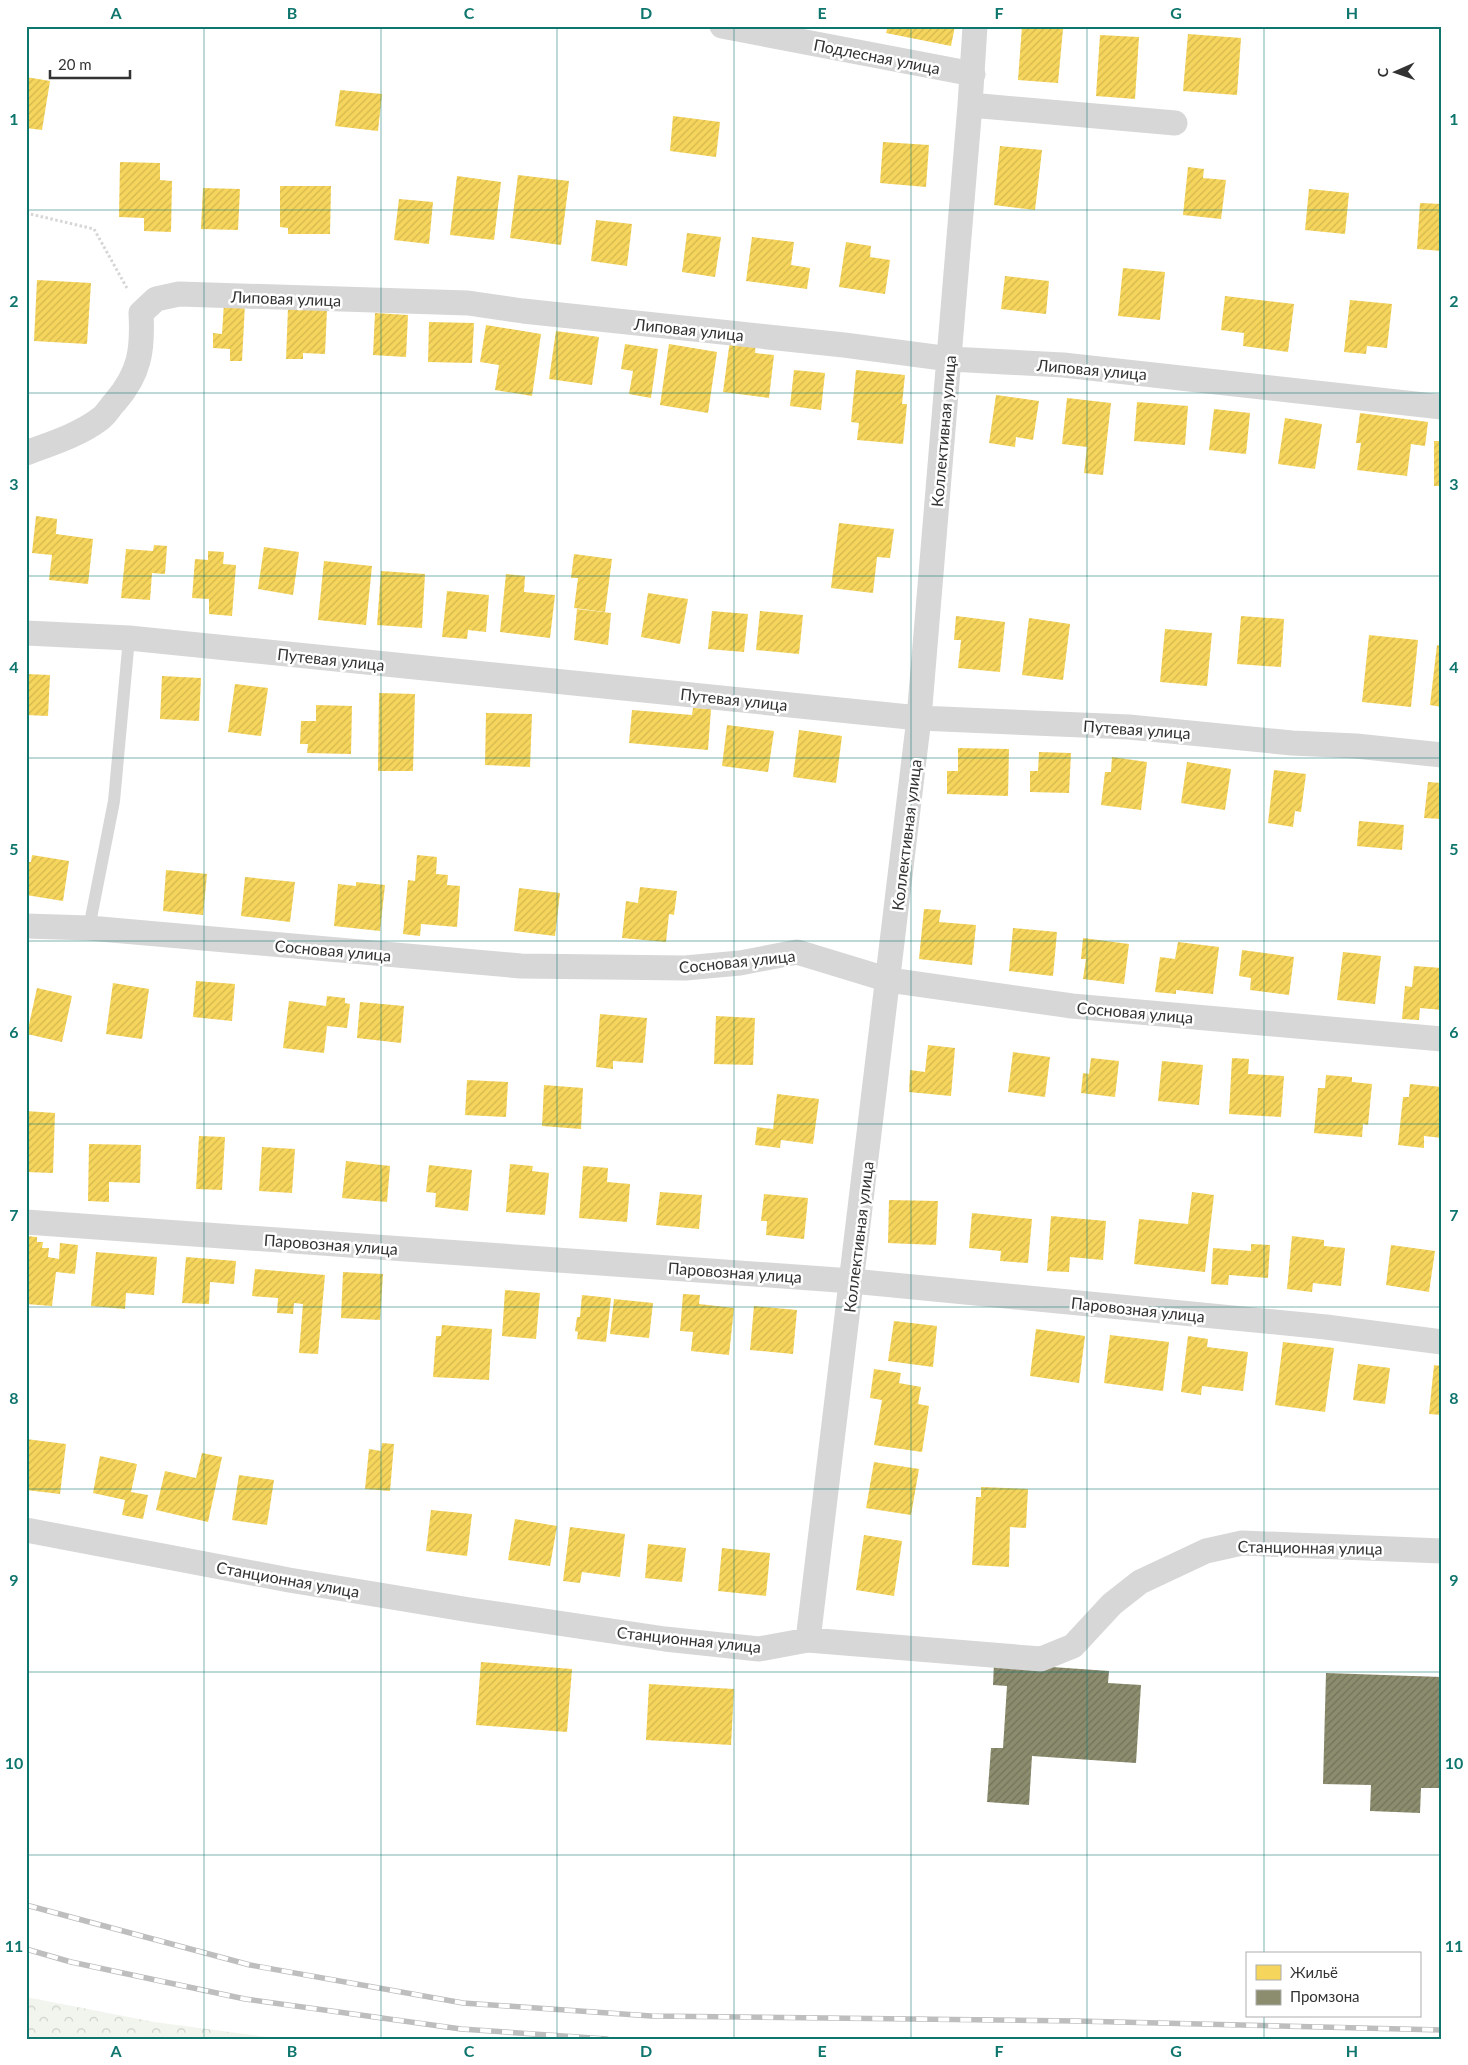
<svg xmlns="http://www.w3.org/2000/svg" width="1468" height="2065" font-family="Lato,sans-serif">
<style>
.forest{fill:url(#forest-crowns)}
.homes{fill:url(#homes-hatch)}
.industry{fill:url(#industry-hatch)}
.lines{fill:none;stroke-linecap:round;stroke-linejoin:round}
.path{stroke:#d6d6d6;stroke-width:3;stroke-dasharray:2.5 2.5;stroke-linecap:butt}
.service{stroke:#d7d7d7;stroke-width:12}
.minor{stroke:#d7d7d7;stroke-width:25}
.rail-casing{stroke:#bebebe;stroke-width:5.5}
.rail{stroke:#fff;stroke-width:4;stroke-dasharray:11;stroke-linecap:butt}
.grid{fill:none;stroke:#0f766e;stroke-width:1;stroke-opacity:0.55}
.labels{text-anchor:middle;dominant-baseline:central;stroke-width:5;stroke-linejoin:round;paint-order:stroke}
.street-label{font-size:16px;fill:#333;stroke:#fff}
.neatline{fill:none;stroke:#0f766e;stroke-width:2}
.grid-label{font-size:16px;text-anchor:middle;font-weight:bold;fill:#0f766e}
</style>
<defs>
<pattern id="forest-crowns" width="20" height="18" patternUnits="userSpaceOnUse" patternTransform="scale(1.25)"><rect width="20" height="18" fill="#f1f5ed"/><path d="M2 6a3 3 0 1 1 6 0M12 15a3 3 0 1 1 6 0" fill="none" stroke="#cfd2cc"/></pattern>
<pattern id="homes-hatch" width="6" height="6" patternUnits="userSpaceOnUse" patternTransform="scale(1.25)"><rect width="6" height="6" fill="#f6d55c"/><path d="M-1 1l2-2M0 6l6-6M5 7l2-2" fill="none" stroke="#d3b750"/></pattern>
<pattern id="industry-hatch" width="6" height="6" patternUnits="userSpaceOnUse" patternTransform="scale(1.25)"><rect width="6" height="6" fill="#8c8c6e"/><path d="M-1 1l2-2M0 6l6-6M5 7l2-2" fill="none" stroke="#73735b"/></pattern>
</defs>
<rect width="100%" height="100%" fill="#fff"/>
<path class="forest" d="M 26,1997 L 154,2022 L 282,2039 L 26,2039 Z"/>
<path class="homes" d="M 888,26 L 955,26 L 951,46 L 886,33 Z
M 1022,26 L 1063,29 L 1058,83 L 1018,80 Z
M 1188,34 L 1241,38 L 1237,95 L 1183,91 Z
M 1100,35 L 1139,37 L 1135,99 L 1096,96 Z
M 26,77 L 50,81 L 42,130 L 26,128 Z
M 340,90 L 382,94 L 378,131 L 335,126 Z
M 673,116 L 720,122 L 716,157 L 670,151 Z
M 883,142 L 929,145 L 926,187 L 880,183 Z
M 1000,146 L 1042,150 L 1035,210 L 994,205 Z
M 120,162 L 160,163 L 160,180 L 172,181 L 171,232 L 144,231 L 144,218 L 119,217 Z
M 1188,167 L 1204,169 L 1203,178 L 1226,180 L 1221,219 L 1183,215 Z
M 518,175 L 569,181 L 561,245 L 510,238 Z
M 457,176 L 501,182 L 494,240 L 450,235 Z
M 280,186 L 331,186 L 330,234 L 288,234 L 288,228 L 280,227 Z
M 203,188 L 240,189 L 238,230 L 201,229 Z
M 1309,189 L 1349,193 L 1345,234 L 1305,230 Z
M 399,199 L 433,202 L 429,244 L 394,240 Z
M 1420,203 L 1442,204 L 1442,251 L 1417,249 Z
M 596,220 L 632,224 L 627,266 L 591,261 Z
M 687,233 L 721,237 L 715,277 L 682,272 Z
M 752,237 L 794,242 L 791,265 L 810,268 L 807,289 L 746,281 Z
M 846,242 L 871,246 L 870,257 L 890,260 L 885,294 L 839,287 Z
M 1123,268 L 1165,272 L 1160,320 L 1118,316 Z
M 1005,276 L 1049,281 L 1046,314 L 1001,309 Z
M 37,280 L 91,283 L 87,344 L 34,341 Z
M 1225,296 L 1294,304 L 1288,352 L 1243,346 L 1244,333 L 1221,330 Z
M 1350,300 L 1392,304 L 1387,348 L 1367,346 L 1366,354 L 1344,352 Z
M 224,303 L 245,304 L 242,361 L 230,361 L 230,349 L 213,348 L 213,333 L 222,334 Z
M 288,308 L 327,310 L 325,354 L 303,353 L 303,359 L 286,359 Z
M 375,313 L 408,315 L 406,357 L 373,355 Z
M 429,322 L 474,323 L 472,363 L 428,362 Z
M 486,325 L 541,334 L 532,396 L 495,390 L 499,365 L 480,362 Z
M 556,331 L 599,337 L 592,385 L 549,379 Z
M 730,340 L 756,343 L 755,353 L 774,355 L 769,398 L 723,392 Z
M 625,344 L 658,349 L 651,398 L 629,394 L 633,371 L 621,369 Z
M 669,344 L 717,352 L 708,413 L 660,405 Z
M 794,370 L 825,373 L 821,410 L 790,406 Z
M 856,370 L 905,375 L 902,404 L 907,404 L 903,444 L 857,440 L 859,423 L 851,422 Z
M 996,395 L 1039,401 L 1033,440 L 1016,437 L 1015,447 L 989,443 Z
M 1067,398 L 1111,403 L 1103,475 L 1084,473 L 1087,447 L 1062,444 Z
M 1137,402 L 1188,406 L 1185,445 L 1134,441 Z
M 1214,409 L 1250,413 L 1246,454 L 1209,450 Z
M 1360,413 L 1428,422 L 1425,446 L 1411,444 L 1407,476 L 1357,470 L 1361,443 L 1356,443 Z
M 1285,418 L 1322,424 L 1315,469 L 1278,464 Z
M 1434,441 L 1442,441 L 1442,486 L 1434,486 Z
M 36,516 L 57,519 L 56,534 L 93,539 L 88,584 L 49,580 L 52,555 L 32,553 Z
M 839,523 L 894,529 L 890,558 L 877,557 L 873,593 L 831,588 Z
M 154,545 L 167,546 L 165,574 L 152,573 L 150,600 L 121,598 L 126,549 L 153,551 Z
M 264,547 L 299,552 L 293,595 L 258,589 Z
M 208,551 L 224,552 L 223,564 L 236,565 L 232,616 L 209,614 L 209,599 L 192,598 L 195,559 L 208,560 Z
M 574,554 L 612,559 L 605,612 L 574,608 L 578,578 L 571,578 Z
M 324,561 L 372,566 L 366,625 L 318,620 Z
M 381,571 L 425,574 L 422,628 L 377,625 Z
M 506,574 L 525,576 L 524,592 L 555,595 L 550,638 L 500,632 Z
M 447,591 L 489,595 L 486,632 L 468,630 L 467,639 L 442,637 Z
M 648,593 L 688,599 L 680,644 L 641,637 Z
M 577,609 L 611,613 L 608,645 L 574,640 Z
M 712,611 L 748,614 L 744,652 L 708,649 Z
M 760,611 L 803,615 L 799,654 L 756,650 Z
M 956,616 L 1005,622 L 1000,672 L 958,668 L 961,640 L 954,640 Z
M 1241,616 L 1284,619 L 1281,667 L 1237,664 Z
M 1029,618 L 1070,624 L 1063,680 L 1022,675 Z
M 1165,629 L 1212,633 L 1207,686 L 1160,682 Z
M 1369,635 L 1418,640 L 1411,707 L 1362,702 Z
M 1437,645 L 1442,646 L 1442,707 L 1430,705 Z
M 26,674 L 50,675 L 48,716 L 26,715 Z
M 162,676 L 201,678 L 199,721 L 160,719 Z
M 235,684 L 268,688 L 261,736 L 228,732 Z
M 379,693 L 415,694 L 413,771 L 378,771 Z
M 316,705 L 352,706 L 351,754 L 307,753 L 308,744 L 300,744 L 301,721 L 316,721 Z
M 693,708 L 711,709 L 708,750 L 629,743 L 632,710 L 692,715 Z
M 486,713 L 532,714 L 530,767 L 485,765 Z
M 727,725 L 774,731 L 768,772 L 722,766 Z
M 799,730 L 842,736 L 836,783 L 793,777 Z
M 958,748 L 1009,749 L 1008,796 L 947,794 L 947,771 L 958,771 Z
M 1039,752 L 1071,753 L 1069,793 L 1030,792 L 1030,771 L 1038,771 Z
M 1112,757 L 1147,762 L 1141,810 L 1101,805 L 1105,772 L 1111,772 Z
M 1187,762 L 1231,769 L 1225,810 L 1181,803 Z
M 1274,770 L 1306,774 L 1301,812 L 1295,811 L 1293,827 L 1268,823 Z
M 1428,782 L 1442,783 L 1442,819 L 1424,818 Z
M 1359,821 L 1404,825 L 1402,850 L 1357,846 Z
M 32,855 L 69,861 L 63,901 L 26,895 L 26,862 L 31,862 Z
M 417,855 L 437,857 L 436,874 L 448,875 L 447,885 L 460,886 L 457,927 L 421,924 L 420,936 L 403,934 L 408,880 L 415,881 Z
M 166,870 L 207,874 L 203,915 L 163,911 Z
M 245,877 L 295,882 L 290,922 L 241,916 Z
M 356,882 L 385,885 L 380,931 L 334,926 L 338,884 L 356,886 Z
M 640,887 L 677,891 L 674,915 L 669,914 L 666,942 L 622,938 L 626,901 L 638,903 Z
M 519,888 L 560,893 L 555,936 L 514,931 Z
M 924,909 L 941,910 L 939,922 L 976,925 L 972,965 L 919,959 Z
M 1013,928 L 1057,932 L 1053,976 L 1009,971 Z
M 1083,938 L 1129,944 L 1124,984 L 1083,979 L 1086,959 L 1081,959 Z
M 1178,942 L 1219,947 L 1213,994 L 1176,990 L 1176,994 L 1155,992 L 1160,957 L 1175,959 Z
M 1242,950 L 1294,957 L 1289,995 L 1250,990 L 1251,978 L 1239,976 Z
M 1343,952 L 1381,956 L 1375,1004 L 1337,1000 Z
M 1414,966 L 1442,968 L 1442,1010 L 1420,1008 L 1419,1020 L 1402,1019 L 1405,986 L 1412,987 Z
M 196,981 L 235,984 L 232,1021 L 193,1017 Z
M 113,983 L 149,989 L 142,1039 L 106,1034 Z
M 37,988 L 72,996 L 62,1042 L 27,1034 Z
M 327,996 L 345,998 L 345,1003 L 350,1004 L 347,1028 L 327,1026 L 324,1053 L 283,1048 L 289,1001 L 326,1006 Z
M 360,1002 L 404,1006 L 401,1043 L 357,1038 Z
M 600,1014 L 647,1018 L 643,1063 L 613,1061 L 613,1069 L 596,1067 Z
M 716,1016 L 755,1018 L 753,1065 L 714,1064 Z
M 928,1045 L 955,1048 L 951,1096 L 909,1092 L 910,1070 L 925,1072 Z
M 1013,1052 L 1050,1057 L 1045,1097 L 1008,1092 Z
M 1091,1058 L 1119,1061 L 1115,1097 L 1081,1093 L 1083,1073 L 1089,1074 Z
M 1232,1058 L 1249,1059 L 1248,1074 L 1284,1076 L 1281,1117 L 1229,1114 Z
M 1162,1061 L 1203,1065 L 1199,1105 L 1158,1101 Z
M 1326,1075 L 1352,1077 L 1352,1082 L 1372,1084 L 1368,1125 L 1363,1124 L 1362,1137 L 1314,1133 L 1318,1088 L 1325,1088 Z
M 467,1080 L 508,1082 L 506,1117 L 465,1115 Z
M 1410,1084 L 1442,1087 L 1442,1138 L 1424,1136 L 1424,1148 L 1398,1145 L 1403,1097 L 1409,1097 Z
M 544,1085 L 583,1088 L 581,1129 L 542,1126 Z
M 777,1094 L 819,1099 L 813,1144 L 781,1140 L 780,1148 L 755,1145 L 757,1127 L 773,1129 Z
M 26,1111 L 55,1113 L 53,1173 L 26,1172 Z
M 199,1136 L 225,1137 L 222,1190 L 196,1189 Z
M 89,1144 L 141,1145 L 140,1183 L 109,1182 L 109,1202 L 88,1201 Z
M 262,1147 L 295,1149 L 292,1193 L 259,1191 Z
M 346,1161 L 390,1166 L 387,1202 L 342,1198 Z
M 510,1164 L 533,1166 L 532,1171 L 549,1173 L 545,1215 L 506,1212 Z
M 429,1165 L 472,1170 L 468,1211 L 435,1207 L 436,1193 L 426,1192 Z
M 583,1166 L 608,1168 L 607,1182 L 630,1184 L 627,1222 L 579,1218 Z
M 660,1192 L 702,1195 L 699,1229 L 656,1225 Z
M 1192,1192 L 1214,1195 L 1205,1272 L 1134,1264 L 1139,1219 L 1188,1224 Z
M 764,1194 L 808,1198 L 804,1239 L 766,1235 L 767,1221 L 761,1221 Z
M 889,1200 L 938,1201 L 936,1245 L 888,1243 Z
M 972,1213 L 1032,1219 L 1028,1263 L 1000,1261 L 1001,1251 L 969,1248 Z
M 1051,1216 L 1106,1221 L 1103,1260 L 1070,1257 L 1069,1272 L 1047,1271 Z
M 26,1236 L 37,1237 L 37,1242 L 43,1242 L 42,1248 L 49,1248 L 48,1257 L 59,1259 L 60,1243 L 78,1245 L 75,1274 L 56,1272 L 52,1306 L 26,1304 Z
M 1292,1236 L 1324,1240 L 1324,1246 L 1345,1248 L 1341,1286 L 1313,1283 L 1312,1292 L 1287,1289 Z
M 1251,1244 L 1270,1245 L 1268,1278 L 1229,1275 L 1228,1285 L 1211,1284 L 1213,1248 L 1251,1251 Z
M 1391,1245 L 1435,1251 L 1429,1292 L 1386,1285 Z
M 96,1252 L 157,1257 L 154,1295 L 126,1293 L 125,1309 L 91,1306 Z
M 186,1257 L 236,1261 L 234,1284 L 210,1282 L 209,1304 L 182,1303 Z
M 255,1269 L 325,1275 L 318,1354 L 299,1353 L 303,1304 L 294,1303 L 293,1314 L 277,1313 L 278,1298 L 252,1296 Z
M 343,1272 L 383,1274 L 380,1320 L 341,1318 Z
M 505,1290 L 540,1293 L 536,1339 L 502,1336 Z
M 683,1294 L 700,1295 L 699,1304 L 734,1308 L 729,1355 L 691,1351 L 693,1332 L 680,1331 Z
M 582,1295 L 611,1298 L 606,1342 L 577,1339 L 578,1332 L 575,1331 L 577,1317 L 580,1317 Z
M 614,1299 L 653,1303 L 649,1338 L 610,1334 Z
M 754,1306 L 797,1310 L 793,1354 L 750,1350 Z
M 894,1321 L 937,1326 L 933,1367 L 888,1361 Z
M 442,1325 L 492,1329 L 489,1380 L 433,1377 L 436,1336 L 441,1336 Z
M 1036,1329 L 1085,1336 L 1079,1383 L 1030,1376 Z
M 1110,1335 L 1169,1342 L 1163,1391 L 1104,1383 Z
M 1188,1336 L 1208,1339 L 1207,1347 L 1248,1352 L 1243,1391 L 1202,1386 L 1201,1395 L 1181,1392 Z
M 1283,1342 L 1334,1348 L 1325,1412 L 1275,1405 Z
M 1358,1364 L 1390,1368 L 1385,1404 L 1353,1400 Z
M 1434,1365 L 1442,1366 L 1442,1415 L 1429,1414 Z
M 874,1369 L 901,1373 L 899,1383 L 921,1387 L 918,1404 L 929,1406 L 922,1452 L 874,1445 L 882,1400 L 870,1398 Z
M 26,1439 L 66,1444 L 60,1494 L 26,1490 Z
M 382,1443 L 394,1444 L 390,1491 L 365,1489 L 369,1449 L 381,1451 Z
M 202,1453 L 222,1457 L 208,1522 L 156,1510 L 165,1471 L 196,1478 Z
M 100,1456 L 137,1464 L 131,1492 L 148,1495 L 143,1519 L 122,1515 L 125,1500 L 93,1493 Z
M 874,1462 L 919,1469 L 911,1515 L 866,1508 Z
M 239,1475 L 274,1480 L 267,1525 L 232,1520 Z
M 981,1487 L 1028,1489 L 1026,1528 L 1010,1527 L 1009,1567 L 972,1565 L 976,1497 L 981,1497 Z
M 431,1510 L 472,1514 L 467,1556 L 426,1551 Z
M 515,1519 L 557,1526 L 550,1566 L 508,1560 Z
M 570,1527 L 625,1534 L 620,1577 L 582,1572 L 580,1583 L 563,1581 Z
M 864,1535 L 902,1541 L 894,1596 L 856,1590 Z
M 648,1544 L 686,1548 L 682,1582 L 645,1578 Z
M 722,1548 L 770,1553 L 766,1596 L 718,1591 Z
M 481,1662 L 572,1669 L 567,1732 L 476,1725 Z
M 649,1684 L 734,1689 L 731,1745 L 646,1740 Z"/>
<path class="industry" d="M 994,1663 L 1109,1671 L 1108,1683 L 1141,1685 L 1136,1763 L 1032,1756 L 1029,1805 L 987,1802 L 991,1748 L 1003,1748 L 1007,1686 L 993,1685 Z
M 1326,1673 L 1442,1677 L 1442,1788 L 1421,1788 L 1420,1813 L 1370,1811 L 1371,1785 L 1323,1784 Z"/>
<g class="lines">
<path class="path" d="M 26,213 L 94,229 L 128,290"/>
<path class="service" d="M 89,928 L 114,801 L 129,638"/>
<path class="minor" d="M 722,26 L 973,74
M 970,105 L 1175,123
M 26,453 C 50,444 79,435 100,419 C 106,415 110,407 115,402 C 140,373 143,350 141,313 L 156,299 L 179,294 L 468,303 L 523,311 L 844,345 L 950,359 L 1063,365 L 1442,407
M 26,633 L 129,638 L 919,718 L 1129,727 L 1292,743 L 1356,746 L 1442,755
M 26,926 L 89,928 L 521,966 L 685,968 L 740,963 L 797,952 L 889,980 L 1072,1006 L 1442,1039
M 26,1222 L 852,1281 L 1326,1327 L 1442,1342
M 26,1530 L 289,1580 L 470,1610 L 665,1639 L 759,1649 L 808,1640 L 1041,1659 L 1073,1646 L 1112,1604 L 1140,1582 L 1206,1551 L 1242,1543 L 1442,1551
M 808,1640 L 919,718 L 970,105 L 975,26"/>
<g class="rail-casing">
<path id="rail" d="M 26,1905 L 250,1965 L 463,2003 L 651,2016 L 1076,2021 L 1442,2030
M 26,1949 L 71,1962 L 245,1999 L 461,2029 L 607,2039"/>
</g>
<use href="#rail" class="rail"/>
</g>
<path class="grid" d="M 204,26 L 204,2039M 381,26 L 381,2039M 557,26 L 557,2039M 734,26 L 734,2039M 911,26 L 911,2039M 1087,26 L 1087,2039M 1264,26 L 1264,1954M 26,210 L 1442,210M 26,393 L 1442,393M 26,576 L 1442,576M 26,758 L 1442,758M 26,941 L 1442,941M 26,1124 L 1442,1124M 26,1307 L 1442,1307M 26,1489 L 1442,1489M 26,1672 L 1442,1672M 26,1855 L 1442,1855M 1264,2016 L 1264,2039"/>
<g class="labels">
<g class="street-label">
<text transform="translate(877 56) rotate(11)">Подлесная улица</text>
<text transform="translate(286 298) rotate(2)">Липовая улица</text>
<text transform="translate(689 329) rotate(6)">Липовая улица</text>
<text transform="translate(1092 369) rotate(5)">Липовая улица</text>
<text transform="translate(943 431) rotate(-85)">Коллективная улица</text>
<text transform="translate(331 659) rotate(6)">Путевая улица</text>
<text transform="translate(734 699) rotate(6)">Путевая улица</text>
<text transform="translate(1137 729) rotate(4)">Путевая улица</text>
<text transform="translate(906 835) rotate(-83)">Коллективная улица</text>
<text transform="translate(333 950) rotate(5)">Сосновая улица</text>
<text transform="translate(737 961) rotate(-6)">Сосновая улица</text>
<text transform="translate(1135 1012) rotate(5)">Сосновая улица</text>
<text transform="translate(858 1237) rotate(-83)">Коллективная улица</text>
<text transform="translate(331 1244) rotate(4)">Паровозная улица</text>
<text transform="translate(735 1272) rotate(4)">Паровозная улица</text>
<text transform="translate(1138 1309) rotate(6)">Паровозная улица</text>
<text transform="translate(1310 1547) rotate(1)">Станционная улица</text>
<text transform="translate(288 1579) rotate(10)">Станционная улица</text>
<text transform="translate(689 1639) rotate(6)">Станционная улица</text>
</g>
</g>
<rect width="1468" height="2065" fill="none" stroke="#ffffff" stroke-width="55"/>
<rect x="1246" y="1952" width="175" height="65" fill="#ffffff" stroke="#adadad"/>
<rect x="1256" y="1965" width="25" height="15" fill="#f6d55c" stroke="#adadad"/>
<text x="1290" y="1978" font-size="15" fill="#333333">Жильё</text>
<rect x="1256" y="1990" width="25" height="15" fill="#8c8c6e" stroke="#adadad"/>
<text x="1290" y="2002" font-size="15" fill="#333333">Промзона</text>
<g transform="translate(1396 72) rotate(268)" stroke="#ffffff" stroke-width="4" paint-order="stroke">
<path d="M0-4L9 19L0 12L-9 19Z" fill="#333333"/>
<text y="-8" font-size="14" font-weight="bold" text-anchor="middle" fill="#333333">С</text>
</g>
<path d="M50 70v8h80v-8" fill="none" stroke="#333333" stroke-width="2.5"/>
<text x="58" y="70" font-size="15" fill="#333333" stroke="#ffffff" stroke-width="4" paint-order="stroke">20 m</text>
<rect x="28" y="28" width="1412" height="2010" class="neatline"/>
<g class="grid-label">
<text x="116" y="19">A</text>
<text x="292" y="19">B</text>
<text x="469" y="19">C</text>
<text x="646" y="19">D</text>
<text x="822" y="19">E</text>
<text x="999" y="19">F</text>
<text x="1176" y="19">G</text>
<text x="1352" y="19">H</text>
<text x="14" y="125">1</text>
<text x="1454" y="125">1</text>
<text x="14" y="307">2</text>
<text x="1454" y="307">2</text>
<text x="14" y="490">3</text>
<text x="1454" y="490">3</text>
<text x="14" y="673">4</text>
<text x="1454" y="673">4</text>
<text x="14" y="855">5</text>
<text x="1454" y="855">5</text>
<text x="14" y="1038">6</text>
<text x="1454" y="1038">6</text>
<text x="14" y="1221">7</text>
<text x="1454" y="1221">7</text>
<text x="14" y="1404">8</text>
<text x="1454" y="1404">8</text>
<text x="14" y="1586">9</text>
<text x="1454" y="1586">9</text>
<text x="14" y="1769">10</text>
<text x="1454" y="1769">10</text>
<text x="14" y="1952">11</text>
<text x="1454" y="1952">11</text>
<text x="116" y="2057">A</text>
<text x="292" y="2057">B</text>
<text x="469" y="2057">C</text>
<text x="646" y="2057">D</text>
<text x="822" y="2057">E</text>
<text x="999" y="2057">F</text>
<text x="1176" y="2057">G</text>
<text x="1352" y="2057">H</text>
</g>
</svg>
